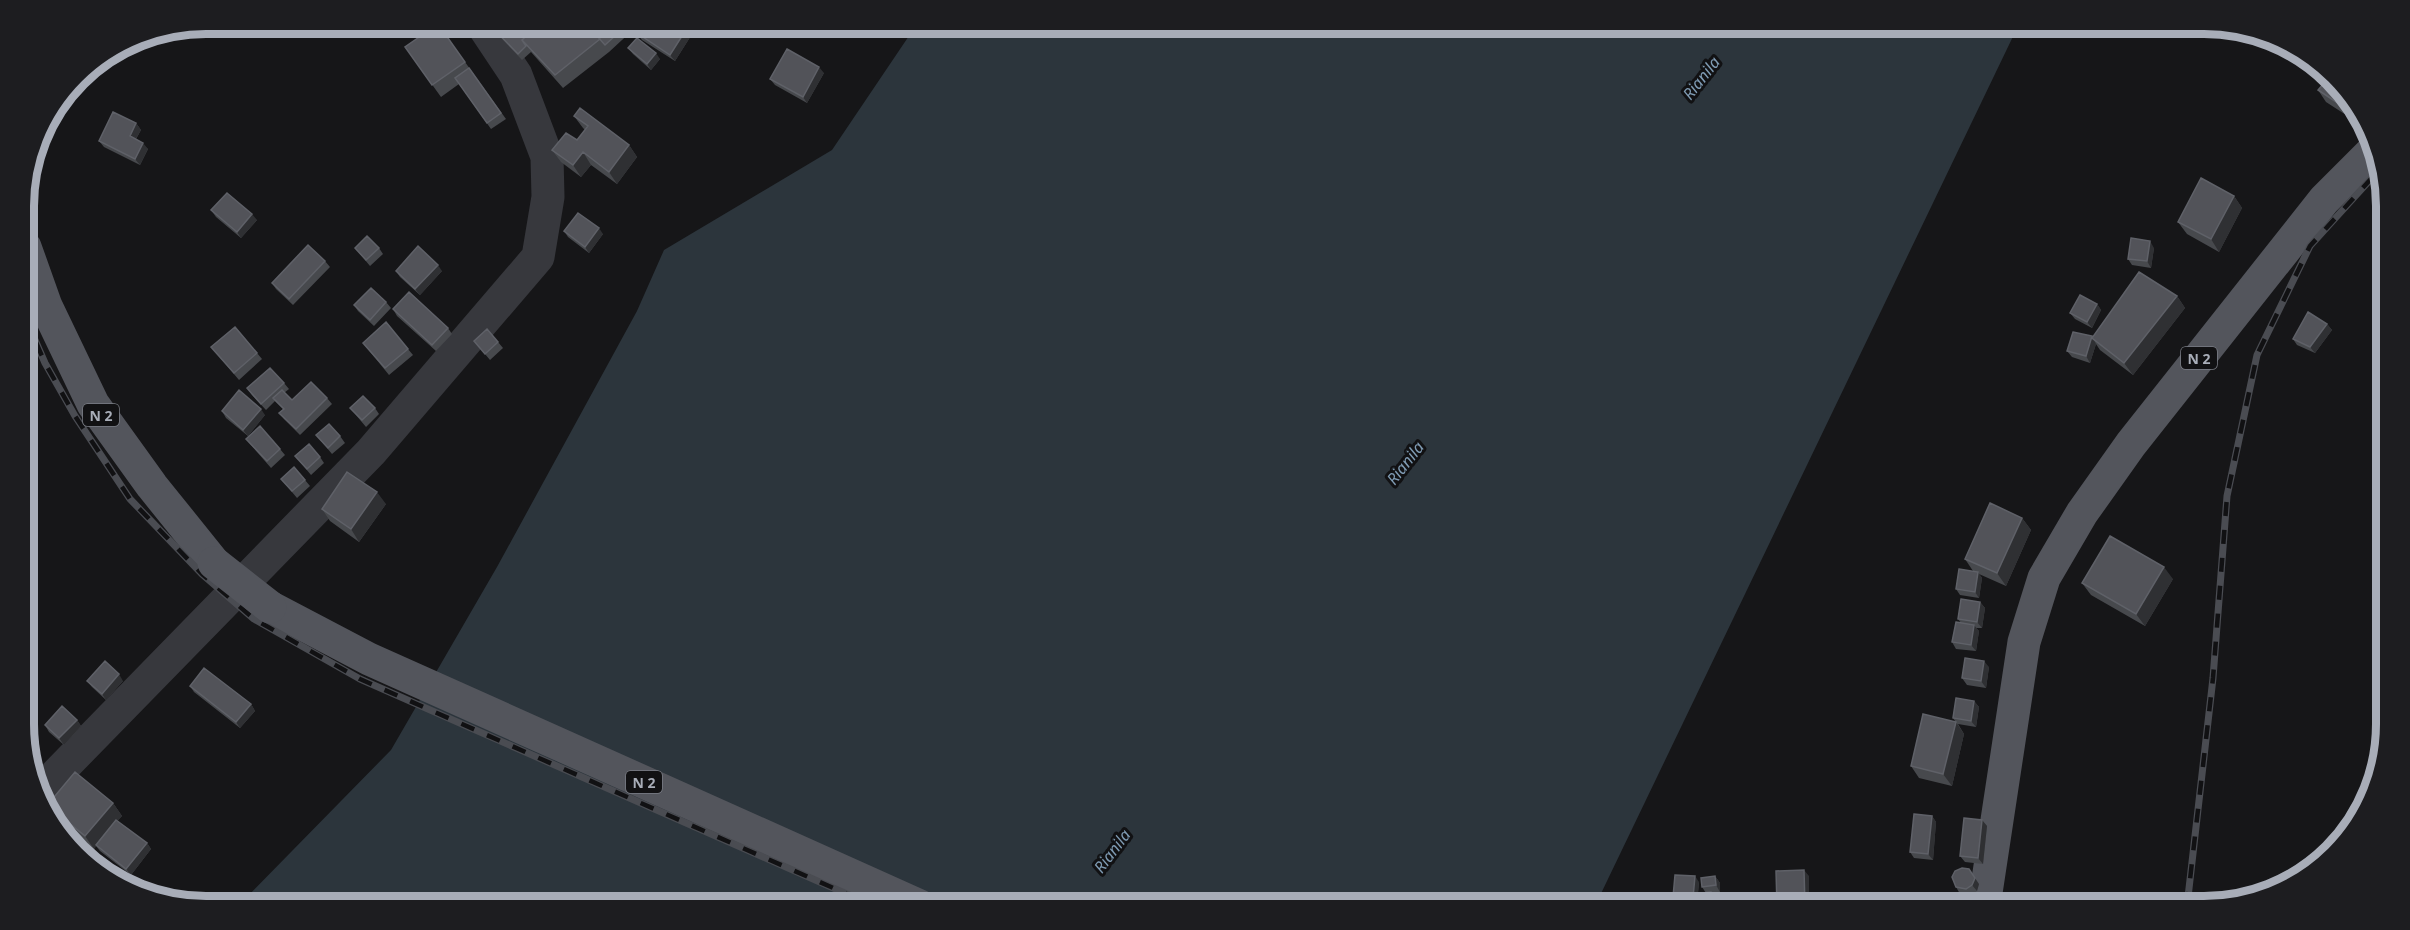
<svg xmlns="http://www.w3.org/2000/svg" width="2410" height="930" font-family="'Noto Sans',sans-serif">
<style>
.water{fill:#2c353c}
.lines{fill:none;stroke-linecap:round;stroke-linejoin:round}
.minor{stroke:#37383d;stroke-width:33}
.major{stroke:#53555c;stroke-width:33}
.rail-casing{stroke:#4a4c52;stroke-width:7}
.rail{stroke:#111113;stroke-width:4.5;stroke-dasharray:14;stroke-linecap:butt}
.major-bridge{stroke:#53555c;stroke-width:33}
.wall{fill:#47494d}
.shaded-wall{fill:#2f3033}
.building{fill:#525359;stroke:#5f6168;stroke-width:1.5}
.labels{text-anchor:middle;dominant-baseline:central;stroke-width:6;stroke-linejoin:round;paint-order:stroke}
.shield{fill:#111113;stroke:#7b7e86;stroke-width:1.5}
.shield-label{font-size:14px;font-weight:bold;fill:#a8adb8}
.water-label{font-size:16px;font-style:italic;fill:#7f9bb3;stroke:#111113}
.rim{fill:none;stroke:#a8adb8;stroke-width:8}
</style>
<rect width="100%" height="100%" fill="#161618"/>
<path class="water" d="M 917,24 L 2019,24 L 1595,906 L 238,906 L 391,750 L 497,567 L 637,311 L 664,250 L 832,150 Z"/>
<g class="lines">
<path class="minor" d="M 42,789 L 371,452 L 538,257 L 548,197 L 547,157 L 516,75 L 482,24"/>
<path class="major" d="M 25,247 L 46,306 L 93,404 L 152,486 L 214,563
M 270,607 L 369,659 L 920,906
M 1984,906 L 2024,642 L 2044,578 L 2082,513 L 2131,444 L 2324,200 L 2372,152"/>
<g class="rail-casing">
<path id="rail" d="M 25,317 L 45,363 L 75,416 L 130,499 L 202,574 L 254,619 L 360,679 L 874,906
M 2187,906 L 2213,678 L 2227,496 L 2257,355 L 2310,246 L 2379,170"/>
</g>
<use href="#rail" class="rail"/>
<path class="major-bridge" d="M 214,563 L 270,607"/>
</g>
<path class="wall" d="M 488,24 L 586,24 L 588,26 L 590,24 L 633,24 L 635,28 L 609,52 L 563,88 L 531,52 L 522,60 Z
M 694,31 L 675,61 L 642,40 L 637,33 Z
M 405,47 L 465,62 L 506,119 L 491,129 L 459,84 L 441,97 Z
M 628,48 L 660,59 L 651,70 L 633,54 Z
M 824,73 L 807,103 L 775,85 L 770,79 Z
M 2318,90 L 2348,95 L 2360,124 L 2326,102 Z
M 574,116 L 629,145 L 637,157 L 617,184 L 591,165 L 581,177 L 561,162 L 552,150 L 577,140 L 585,130 L 583,128 Z
M 136,123 L 141,130 L 136,139 L 148,149 L 140,165 L 104,147 L 99,141 Z
M 2234,196 L 2242,208 L 2219,252 L 2187,234 L 2178,222 Z
M 211,210 L 257,220 L 241,238 L 216,217 Z
M 564,231 L 603,234 L 589,253 L 568,237 Z
M 355,248 L 379,248 L 383,254 L 370,266 Z
M 2154,248 L 2151,268 L 2132,265 L 2128,259 Z
M 325,261 L 330,267 L 293,305 L 276,289 L 272,283 Z
M 396,271 L 442,271 L 420,295 L 400,277 Z
M 2177,296 L 2185,308 L 2133,375 L 2100,350 L 2096,344 L 2090,363 L 2072,357 L 2067,351 L 2092,337 Z
M 386,302 L 391,308 L 374,326 L 358,311 L 354,305 Z
M 2097,304 L 2101,310 L 2092,328 L 2075,319 L 2070,313 Z
M 393,309 L 448,328 L 452,334 L 436,351 L 397,316 Z
M 2327,324 L 2332,330 L 2315,353 L 2297,345 L 2293,339 Z
M 474,341 L 498,342 L 503,348 L 490,360 Z
M 363,343 L 408,349 L 413,355 L 389,375 Z
M 211,347 L 257,353 L 262,359 L 239,380 Z
M 284,383 L 289,389 L 284,393 L 292,400 L 327,398 L 332,404 L 300,435 L 284,419 L 279,413 L 283,409 L 275,401 L 266,410 L 252,395 L 247,388 Z
M 350,408 L 375,408 L 379,414 L 366,427 Z
M 222,411 L 265,415 L 248,436 L 226,418 Z
M 316,435 L 340,436 L 345,443 L 332,454 Z
M 246,439 L 280,449 L 285,455 L 271,468 L 251,445 Z
M 295,456 L 320,457 L 324,463 L 311,475 Z
M 281,479 L 305,480 L 310,486 L 297,498 Z
M 386,504 L 359,542 L 330,521 L 322,509 Z
M 2022,518 L 2031,530 L 2006,586 L 1979,574 L 1982,578 L 1979,598 L 1960,595 L 1956,589 L 1973,571 L 1965,559 Z
M 2173,579 L 2145,626 L 2091,595 L 2082,583 Z
M 1980,602 L 1985,608 L 1982,628 L 1976,628 L 1979,631 L 1976,651 L 1956,649 L 1952,642 L 1961,623 L 1958,619 Z
M 1989,667 L 1986,688 L 1967,685 L 1962,678 Z
M 87,681 L 123,681 L 106,700 L 92,687 Z
M 190,686 L 251,704 L 255,711 L 240,728 L 194,692 Z
M 1974,701 L 1979,707 L 1976,727 L 1958,724 L 1964,734 L 1952,786 L 1919,778 L 1911,766 L 1955,721 L 1953,718 Z
M 77,720 L 81,726 L 64,745 L 49,732 L 45,725 Z
M 49,803 L 113,803 L 122,816 L 117,821 L 147,843 L 151,849 L 131,875 L 100,851 L 96,846 L 94,849 L 56,817 Z
M 1932,816 L 1936,822 L 1933,860 L 1914,858 L 1910,852 Z
M 1982,820 L 1987,826 L 1983,864 L 1965,862 L 1960,856 Z
M 1715,876 L 1720,883 L 1720,892 L 1711,893 L 1716,899 L 1716,905 L 1707,905 L 1702,899 L 1706,893 L 1702,887 Z
M 1809,876 L 1809,906 L 1768,906 L 1766,903 L 1773,894 L 1777,900 Z
M 1699,882 L 1697,904 L 1677,903 L 1673,897 Z
M 1979,884 L 1977,891 L 1971,895 L 1960,894 L 1956,887 Z"/>
<path class="shaded-wall" d="M 689,25 L 694,31 L 675,61 L 670,55 Z
M 656,53 L 660,59 L 651,70 L 647,64 Z
M 819,67 L 824,73 L 807,103 L 803,97 Z
M 136,123 L 141,130 L 134,142 L 130,136 Z
M 143,143 L 148,149 L 140,165 L 135,159 Z
M 629,145 L 637,157 L 617,184 L 609,172 Z
M 583,152 L 591,165 L 581,177 L 573,165 Z
M 2234,196 L 2242,208 L 2219,252 L 2211,239 Z
M 252,214 L 257,220 L 241,238 L 237,232 Z
M 599,228 L 603,234 L 589,253 L 585,247 Z
M 2150,241 L 2154,248 L 2151,268 L 2147,261 Z
M 438,265 L 442,271 L 420,295 L 415,289 Z
M 2177,296 L 2185,308 L 2133,375 L 2124,363 Z
M 2097,304 L 2101,310 L 2092,328 L 2087,322 Z
M 2327,324 L 2332,330 L 2315,353 L 2310,347 Z
M 2092,336 L 2096,344 L 2090,363 L 2086,356 Z
M 261,409 L 265,415 L 248,436 L 243,430 Z
M 377,492 L 386,504 L 359,542 L 351,529 Z
M 2022,518 L 2031,530 L 2006,586 L 1997,573 Z
M 2164,567 L 2173,579 L 2145,626 L 2136,614 Z
M 1978,572 L 1982,578 L 1979,598 L 1975,592 Z
M 1980,602 L 1985,608 L 1982,628 L 1977,622 Z
M 1974,625 L 1979,631 L 1976,651 L 1971,645 Z
M 30,659 L 34,665 L 27,675 L 27,663 Z
M 1984,661 L 1989,667 L 1986,688 L 1981,681 Z
M 119,674 L 123,681 L 106,700 L 102,694 Z
M 1974,701 L 1979,707 L 1976,727 L 1971,721 Z
M 251,704 L 255,711 L 240,728 L 236,722 Z
M 77,720 L 81,726 L 64,745 L 59,738 Z
M 1956,722 L 1964,734 L 1952,786 L 1943,774 Z
M 113,803 L 122,816 L 94,849 L 85,836 Z
M 1932,816 L 1936,822 L 1933,860 L 1928,854 Z
M 1982,820 L 1987,826 L 1983,864 L 1978,858 Z
M 147,843 L 151,849 L 131,875 L 126,869 Z
M 1969,869 L 1979,884 L 1977,891 L 1972,885 Z
M 1804,870 L 1809,876 L 1809,906 L 1805,906 Z
M 1695,876 L 1699,882 L 1697,904 L 1693,898 Z
M 1715,876 L 1720,883 L 1720,892 L 1716,885 Z
M 1711,892 L 1716,899 L 1716,905 L 1712,898 Z
M 1773,894 L 1777,901 L 1778,906 L 1777,906 L 1774,902 Z
M 1821,897 L 1825,903 L 1825,906 L 1822,906 L 1821,904 Z"/>
<path class="building" d="M 412,24 L 438,24 L 421,36 Z
M 438,24 L 465,62 L 432,85 L 405,47 Z
M 489,24 L 526,24 L 532,31 L 522,40 L 526,46 L 518,54 Z
M 527,24 L 586,24 L 600,39 L 555,75 L 522,40 L 533,30 Z
M 590,24 L 628,24 L 605,45 L 588,26 Z
M 643,24 L 688,24 L 689,25 L 670,55 L 637,33 Z
M 637,38 L 656,53 L 647,64 L 628,48 Z
M 787,49 L 819,67 L 803,97 L 770,79 Z
M 469,68 L 501,113 L 487,123 L 455,78 Z
M 2329,77 L 2348,95 L 2356,115 L 2318,90 Z
M 580,108 L 629,145 L 609,172 L 583,152 L 573,165 L 552,150 L 566,133 L 577,140 L 588,126 L 574,116 Z
M 113,112 L 136,123 L 130,136 L 143,143 L 135,159 L 99,141 Z
M 2201,178 L 2234,196 L 2211,239 L 2178,222 Z
M 227,193 L 252,214 L 237,232 L 211,210 Z
M 578,213 L 599,228 L 585,247 L 564,231 Z
M 367,236 L 379,248 L 366,260 L 355,248 Z
M 2131,238 L 2150,241 L 2147,261 L 2128,259 Z
M 308,245 L 325,261 L 289,299 L 272,283 Z
M 418,246 L 438,265 L 415,289 L 396,271 Z
M 2139,272 L 2177,296 L 2124,363 L 2092,338 Z
M 371,288 L 386,302 L 370,320 L 354,305 Z
M 409,292 L 448,328 L 432,345 L 393,309 Z
M 2080,295 L 2097,304 L 2087,322 L 2070,313 Z
M 2308,312 L 2327,324 L 2310,347 L 2293,339 Z
M 386,322 L 408,349 L 385,368 L 363,343 Z
M 235,327 L 257,353 L 234,373 L 211,347 Z
M 487,329 L 498,342 L 485,354 L 474,341 Z
M 2073,332 L 2092,336 L 2086,356 L 2067,351 Z
M 270,368 L 284,383 L 261,404 L 247,388 Z
M 311,382 L 327,398 L 296,429 L 279,413 L 284,409 L 273,398 L 282,390 L 292,400 Z
M 239,390 L 261,409 L 243,430 L 222,411 Z
M 363,396 L 375,408 L 362,420 L 350,408 Z
M 329,424 L 340,436 L 328,448 L 316,435 Z
M 260,426 L 280,449 L 267,461 L 246,439 Z
M 309,444 L 320,457 L 307,469 L 295,456 Z
M 294,467 L 305,480 L 292,491 L 281,479 Z
M 347,472 L 377,492 L 351,529 L 322,509 Z
M 1990,503 L 2022,518 L 1997,573 L 1965,559 Z
M 2110,536 L 2164,567 L 2136,614 L 2082,583 Z
M 1959,569 L 1978,572 L 1975,592 L 1956,589 Z
M 1961,599 L 1980,602 L 1977,622 L 1958,619 Z
M 1956,622 L 1974,625 L 1971,645 L 1952,642 Z
M 1965,658 L 1984,661 L 1981,681 L 1962,678 Z
M 105,661 L 119,674 L 102,694 L 87,681 Z
M 204,668 L 251,704 L 236,722 L 190,686 Z
M 1956,698 L 1974,701 L 1971,721 L 1953,718 Z
M 62,706 L 77,720 L 59,738 L 45,725 Z
M 1923,714 L 1956,722 L 1943,774 L 1911,766 Z
M 75,772 L 113,803 L 85,836 L 52,809 L 49,803 Z
M 1914,814 L 1932,816 L 1928,854 L 1910,852 Z
M 1964,818 L 1982,820 L 1978,858 L 1960,856 Z
M 116,820 L 147,843 L 126,869 L 96,845 Z
M 1962,868 L 1969,869 L 1975,878 L 1972,885 L 1966,889 L 1956,887 L 1952,877 L 1955,871 Z
M 1804,870 L 1805,906 L 1777,906 L 1776,871 Z
M 1675,875 L 1695,876 L 1693,898 L 1673,897 Z
M 1715,876 L 1716,885 L 1702,887 L 1701,878 Z
M 1711,892 L 1712,898 L 1702,899 L 1702,893 Z
M 1773,894 L 1774,902 L 1766,903 L 1765,895 Z
M 1821,897 L 1821,904 L 1812,905 L 1812,898 Z
M 1672,899 L 1673,906 L 1666,906 L 1665,900 Z"/>
<g class="labels">
<g class="shield">
<rect x="2181" y="347" width="36" height="22" rx="4.5"/>
<rect x="83" y="404" width="36" height="22" rx="4.5"/>
<rect x="626" y="771" width="36" height="22" rx="4.5"/>
</g>
<g class="shield-label">
<text x="2199" y="358">N 2</text>
<text x="101" y="415">N 2</text>
<text x="644" y="782">N 2</text>
</g>
<g class="water-label">
<text transform="translate(1701 78) rotate(-52)">Rianila</text>
<text transform="translate(1405 463) rotate(-52)">Rianila</text>
<text transform="translate(1112 851) rotate(-53)">Rianila</text>
</g>
</g>
<path d="M0 0H2410V930H0ZM206 34H2204A172 172 0 0 1 2376 206V724A172 172 0 0 1 2204 896H206A172 172 0 0 1 34 724V206A172 172 0 0 1 206 34Z" fill="#1d1d20" fill-rule="evenodd"/>
<path class="rim" d="M206 34H2204A172 172 0 0 1 2376 206V724A172 172 0 0 1 2204 896H206A172 172 0 0 1 34 724V206A172 172 0 0 1 206 34Z"/>
</svg>
